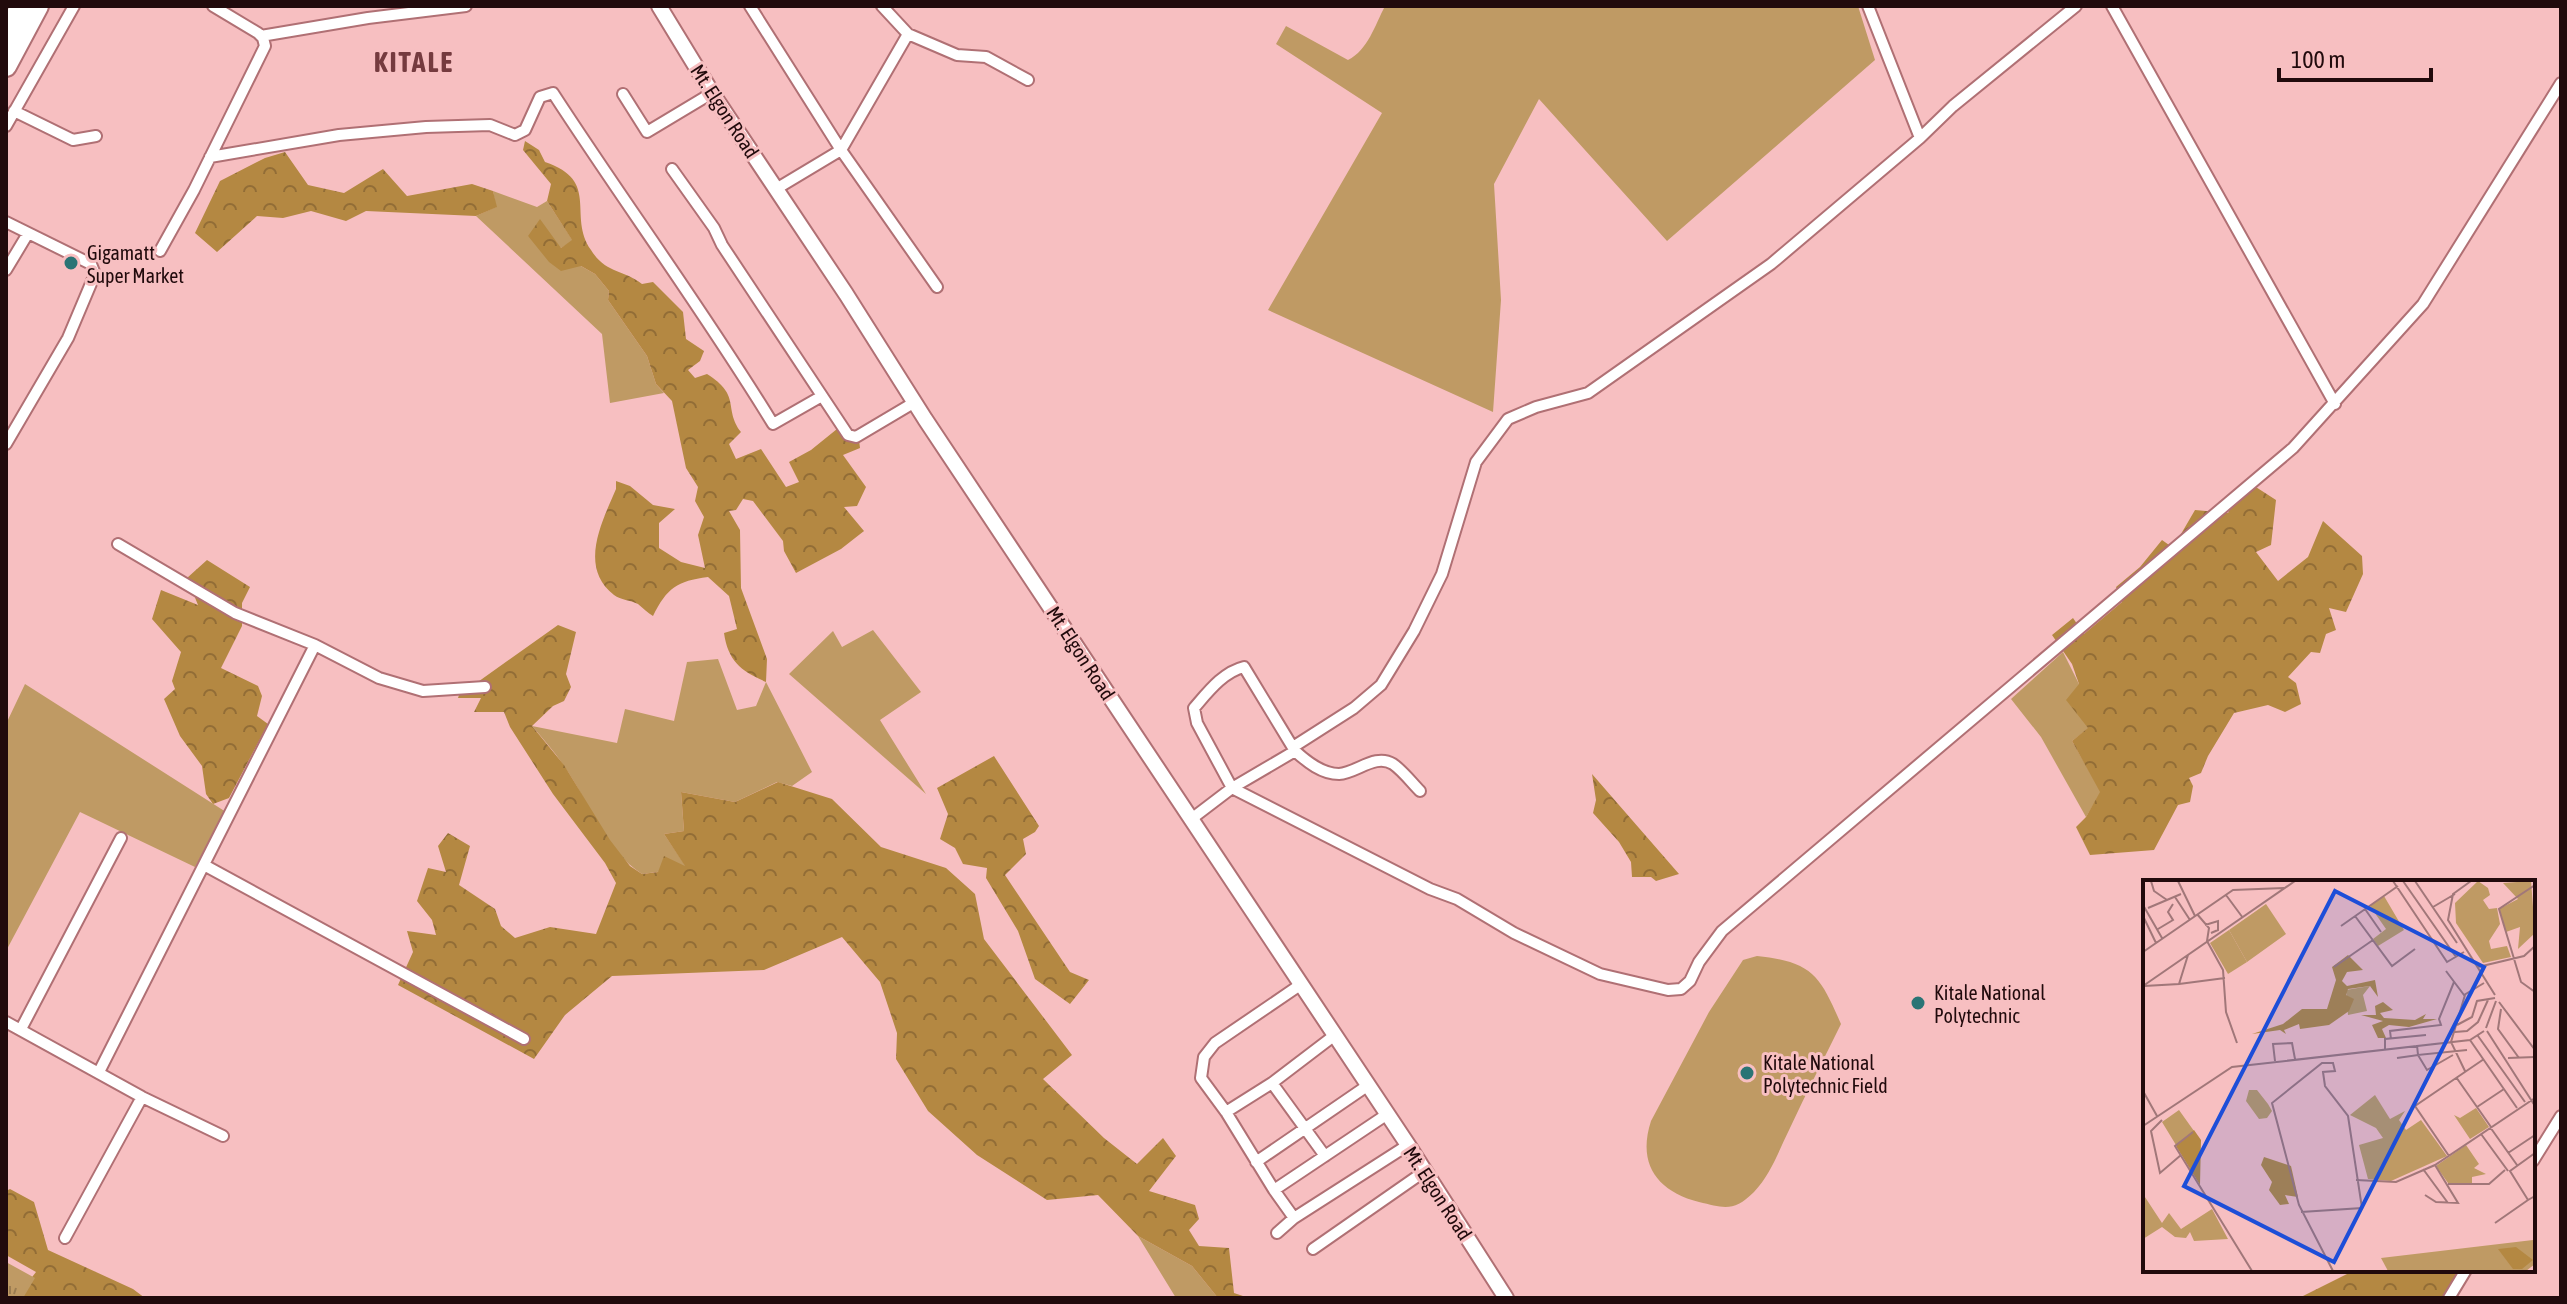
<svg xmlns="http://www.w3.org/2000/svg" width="2567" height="1304" font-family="'Asap Condensed',sans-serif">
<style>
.grass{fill:#bf9a64}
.forest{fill:url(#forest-crowns)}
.park{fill:url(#park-tufts)}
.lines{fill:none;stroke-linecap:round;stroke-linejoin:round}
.street-casing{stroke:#b07074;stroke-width:14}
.secondary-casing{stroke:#b07074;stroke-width:18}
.highway-casing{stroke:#b07074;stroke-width:24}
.street{stroke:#fff;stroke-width:10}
.secondary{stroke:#fff;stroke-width:14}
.highway{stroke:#fff;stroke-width:20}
.poi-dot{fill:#2a7475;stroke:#f7bfc1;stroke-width:3}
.labels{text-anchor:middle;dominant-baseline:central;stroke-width:6;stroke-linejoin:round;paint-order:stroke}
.street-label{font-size:20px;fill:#210a0c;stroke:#f7bfc1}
.poi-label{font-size:20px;fill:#210a0c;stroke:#f7bfc1;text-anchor:start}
.district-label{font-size:28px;font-weight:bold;letter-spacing:2px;fill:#753b3f;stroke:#f7bfc1}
.inset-road{fill:none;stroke:#a17779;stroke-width:2}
.view{fill:#1d4ed8;fill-opacity:0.15;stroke:#1d4ed8;stroke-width:4}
.inset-edge{fill:none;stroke:#210a0c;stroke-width:4}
</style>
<defs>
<pattern id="forest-crowns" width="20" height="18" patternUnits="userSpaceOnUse" patternTransform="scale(2)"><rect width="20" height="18" fill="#b48842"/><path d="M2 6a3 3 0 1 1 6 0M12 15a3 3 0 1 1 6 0" fill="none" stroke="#926d36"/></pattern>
<pattern id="park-tufts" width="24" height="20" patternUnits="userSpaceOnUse" patternTransform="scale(2)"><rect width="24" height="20" fill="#bf9a64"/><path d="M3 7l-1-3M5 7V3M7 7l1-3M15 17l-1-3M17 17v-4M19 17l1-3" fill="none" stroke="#9b7c51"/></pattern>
</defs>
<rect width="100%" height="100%" fill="#f7bfc1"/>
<path class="grass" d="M 1385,6 L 1858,6 L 1875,60 L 1667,241 L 1539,99 L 1494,184 L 1501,300 L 1493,412 L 1268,310 L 1382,113 L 1276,44 L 1286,26 L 1348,60 C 1368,50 1375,25 1385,6 Z
M 493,191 L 537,207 L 547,201 L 573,241 L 561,248 L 528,236 L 595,274 L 609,291 L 608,300 L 647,356 L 656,384 L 664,393 L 610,403 L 602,334 L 476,216 L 496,207 Z
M 873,630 L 921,692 L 880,720 L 926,794 L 789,674 L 833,631 L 842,647 Z
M 2063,652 L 2079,684 L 2089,728 L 2072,741 L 2101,792 L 2086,817 L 2041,737 L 2011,699 Z
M 718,659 L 737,710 L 756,706 L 766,682 L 812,772 L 792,786 L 777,782 L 735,802 L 681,792 L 684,831 L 664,834 L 687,868 L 642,874 C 606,851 588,800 564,766 C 555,752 543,739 532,726 L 617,743 L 625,709 L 674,721 L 687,662 Z
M 25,684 L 226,812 L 195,867 L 80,812 L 6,951 L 6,724 Z
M 1757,956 C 1813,962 1820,976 1841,1024 C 1824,1059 1806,1093 1790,1128 C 1779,1150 1771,1174 1754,1192 C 1734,1212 1724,1208 1699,1202 C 1657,1191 1637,1164 1651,1121 L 1709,1012 L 1743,960 Z
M 1138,1236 L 1192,1266 L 1218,1298 L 1176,1298 Z"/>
<path class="forest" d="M 525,141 L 539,150 L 545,162 C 601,181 567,215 591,250 C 606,274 623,269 642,284 L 653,282 L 683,312 L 686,339 L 704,351 L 700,361 L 688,370 L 695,378 L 707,374 C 742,396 723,408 741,432 L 729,444 L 736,459 L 761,449 L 786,487 L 799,482 L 789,462 L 811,450 L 837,429 L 848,442 L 859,440 L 860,448 L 843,455 L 866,487 L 857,506 L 844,507 L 864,531 L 841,549 L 796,573 L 784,551 L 783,541 L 753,501 L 743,499 L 736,510 L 729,511 L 740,530 L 741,588 L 767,659 L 766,682 C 741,671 728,661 724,633 L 737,629 L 729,596 L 708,577 C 677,581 667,588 653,616 C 648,613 643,608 638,604 C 630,600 621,600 614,595 C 578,567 602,522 616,489 L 616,481 L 630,486 L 653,505 L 675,509 L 659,523 L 659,548 L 681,562 L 705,568 L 698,535 L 704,517 L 695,501 L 698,487 L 686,468 L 672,401 L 656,384 L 647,356 L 608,300 L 609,291 L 595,274 L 581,266 L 561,271 L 549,262 L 528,236 L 540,219 L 561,248 L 572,240 L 547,201 L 551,184 L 523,150 Z
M 285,152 L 308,185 L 344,193 L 383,169 L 407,196 L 472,184 L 493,191 L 497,207 L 476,216 L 366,211 L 346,221 L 311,211 L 283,218 L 257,216 L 217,252 L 195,233 L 220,181 L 265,158 Z
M 2245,480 L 2276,500 L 2271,545 L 2256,552 L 2278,581 L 2308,557 L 2323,521 L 2362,556 L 2363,574 L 2346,612 L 2329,608 L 2336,630 L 2326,634 L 2320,653 L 2311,652 L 2288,677 L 2296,683 L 2301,704 L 2285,712 L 2268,705 L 2234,713 L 2208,756 L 2201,773 L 2189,778 L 2193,786 L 2190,802 L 2178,805 L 2154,850 L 2090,855 L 2076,827 L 2086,817 L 2100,792 L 2072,741 L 2088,728 L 2066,700 L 2079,684 L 2072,664 L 2052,635 L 2073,618 L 2084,634 L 2122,602 L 2116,587 L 2140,567 L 2162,540 L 2179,552 L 2181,534 L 2195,510 L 2228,513 Z
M 207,560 L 250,587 L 242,603 L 242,626 L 221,668 L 258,686 L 262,696 L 257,716 L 268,724 L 229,798 L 213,804 L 206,794 L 202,766 L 180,736 L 164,699 L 175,689 L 172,681 L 181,652 L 152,619 L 161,590 L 198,605 L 187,578 Z
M 558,625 L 576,632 L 566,674 L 571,687 L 564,701 L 553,706 L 532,726 L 564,765 L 610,840 L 630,866 L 642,874 L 658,872 L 664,856 L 685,866 L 664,834 L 684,831 L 681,792 L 735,802 L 778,782 L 832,799 L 881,847 L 946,868 L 975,894 L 984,939 L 1072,1055 L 1043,1079 L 1104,1138 L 1137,1164 L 1163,1138 L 1176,1156 L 1149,1191 L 1195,1205 L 1199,1219 L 1189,1230 L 1199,1246 L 1229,1248 L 1234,1293 L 1249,1298 L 1218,1298 L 1192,1266 L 1138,1236 L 1098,1195 L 1047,1200 L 977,1155 L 928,1111 L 896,1059 L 897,1033 L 880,982 L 842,937 L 764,970 L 612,976 L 565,1015 L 534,1059 L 398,985 L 413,952 L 407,931 L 436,935 L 432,920 L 417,901 L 428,868 L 446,872 L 438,846 L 448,833 L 470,846 L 459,885 L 495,909 L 501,926 L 515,938 L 550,927 L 596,934 L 616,883 L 605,863 L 553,794 L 510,727 L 504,712 L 474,712 L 481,698 L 458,698 L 463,683 L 475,684 Z
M 994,756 L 1039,826 L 1035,832 L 1023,839 L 1026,854 L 1005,875 L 1070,972 L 1089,980 L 1070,1004 L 1035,979 L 1018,931 L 986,878 L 987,868 L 963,864 L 955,848 L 940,839 L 948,814 L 937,788 Z
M 1592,774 L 1679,874 L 1656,881 L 1651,877 L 1632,877 L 1631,862 L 1619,842 L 1593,813 L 1596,800 Z
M 10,1189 L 34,1202 L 48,1250 L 133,1289 L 145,1298 L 19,1298 L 22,1290 L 36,1272 L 6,1255 L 6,1191 Z
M 2355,1270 L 2460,1270 L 2443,1298 L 2299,1298 Z"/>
<path class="park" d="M 6,1262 L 35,1278 L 23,1298 L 6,1298 Z"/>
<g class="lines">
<g class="street-casing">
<path id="street" d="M 750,6 L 841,150 L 776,189
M 882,6 L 908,34 L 841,150 L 937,287
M 1868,6 L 1920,138
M 2112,6 L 2335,404
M 908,34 L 957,55 L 986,57 L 1028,80
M 261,36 L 368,18 L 466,6
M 623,94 L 647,132 L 712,93
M 14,111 L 73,140 L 96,136
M 6,126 L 74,6
M 210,157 L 339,135 L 426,127 L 490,125 L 515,135 L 525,130 L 540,97 L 553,93 C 625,204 704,311 773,424 L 822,396
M 672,169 L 714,228 L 722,245 L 848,435 L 856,437 L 915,402
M 6,222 L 91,264 L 95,274 L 68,338 L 6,444
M 160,251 L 194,190 L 265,46 L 263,38 L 258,33 L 213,6
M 6,270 L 27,235
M 315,645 L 379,678 L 423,691 L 485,687
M 1293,747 L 1354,708 L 1381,685 L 1414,631 L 1442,574 L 1476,462 L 1508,419 L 1536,407 L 1588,393 L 1771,264 L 1920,138 L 1953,106 L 2076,6
M 1295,751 L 1244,667 C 1223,672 1208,692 1194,708 L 1197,723 L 1232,788 L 1430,889 L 1457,899 L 1514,933 L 1600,974 L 1668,990 L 1681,989 L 1690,981 L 1699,962 L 1722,931 L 2293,448 L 2423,304 L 2561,83
M 1190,820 L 1232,788 L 1295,751 C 1307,762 1322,774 1339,774 C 1357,773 1375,753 1393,764 C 1403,771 1412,783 1420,791
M 204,865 L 524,1039
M 1300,985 L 1215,1043 L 1204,1057 L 1201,1078 L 1226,1112 L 1274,1190 L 1386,1115
M 6,1022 L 142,1097 L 223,1136
M 21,1029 L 121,838
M 99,1072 L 315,645 L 235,613 L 118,544
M 1272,1083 L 1325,1156
M 1226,1112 L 1272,1083 L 1335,1035
M 2533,1161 L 2561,1116
M 1256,1162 L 1367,1086
M 1274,1190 L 1294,1218
M 1277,1233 L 1294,1218 L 1408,1145
M 65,1238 L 142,1097
M 1313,1249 L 1425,1171
M 2449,1298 L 2466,1270"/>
</g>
<g class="secondary-casing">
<path id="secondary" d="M 659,6 L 712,93 L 846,294 L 925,419 L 1408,1145 L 1506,1298"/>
</g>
<g class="highway-casing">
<path id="highway" d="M 6,34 L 21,6
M 6,66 L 38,6"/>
</g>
<use href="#street" class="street"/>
<use href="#secondary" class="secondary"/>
<use href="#highway" class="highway"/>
</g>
<g class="poi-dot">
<circle cx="71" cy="263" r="8"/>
<circle cx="1918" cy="1003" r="8"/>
<circle cx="1747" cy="1073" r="8"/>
</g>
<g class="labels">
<g class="street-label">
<text transform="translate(725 111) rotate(57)">Mt. Elgon Road</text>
<text transform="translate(1081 653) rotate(57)">Mt. Elgon Road</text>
<text transform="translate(1438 1193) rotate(57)">Mt. Elgon Road</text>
</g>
<g class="poi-label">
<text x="87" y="252">Gigamatt<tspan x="87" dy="23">Super Market</tspan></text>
<text x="1934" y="992">Kitale National<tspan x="1934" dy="23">Polytechnic</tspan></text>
<text x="1763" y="1062">Kitale National<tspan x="1763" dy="23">Polytechnic Field</tspan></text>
</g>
<g class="district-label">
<text x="414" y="62">KITALE</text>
</g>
</g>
<g transform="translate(2143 880)">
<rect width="392" height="392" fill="#f7bfc1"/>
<path d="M 335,1 L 345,8 L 347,15 L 340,20 L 346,29 L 354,28 L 357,44 L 346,61 L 348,69 L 364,66 L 368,77 L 340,83 L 313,43 L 312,23 ZM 388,1 L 392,53 L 375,69 L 377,47 L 363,52 L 356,29 L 375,19 L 360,3 ZM 241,16 L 261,50 L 235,66 L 230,59 L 243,49 L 227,26 ZM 123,24 L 143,54 L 104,82 L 86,50 ZM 227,106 L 220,115 L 224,131 L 205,135 L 203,110 ZM 106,210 L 114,210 L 125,224 L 129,231 L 124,238 L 116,239 L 103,221 ZM 232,215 L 247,239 L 262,231 L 256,240 L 263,250 L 278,240 L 304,276 L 248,301 L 225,299 L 216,265 L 240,258 L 233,248 L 207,235 ZM 36,230 L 51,251 L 33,265 L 19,242 ZM 323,265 L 336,284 L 331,288 L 343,294 L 329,297 L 329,304 L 305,303 L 293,286 ZM 0,314 L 19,343 L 26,333 L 38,349 L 69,329 L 85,359 L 51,361 L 47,352 L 43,358 L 32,357 L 19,347 L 0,359 ZM 390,360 L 392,384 L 383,391 L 245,391 L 238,378 Z" fill="#bf9a64"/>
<path d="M 205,75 L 220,90 L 204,92 L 199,101 L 204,106 L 232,100 L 235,117 L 227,106 L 205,109 L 203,115 L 211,119 L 206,131 L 186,145 L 157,149 L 156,144 L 141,150 L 143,154 L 137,150 L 109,154 L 140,144 L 159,129 L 184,129 L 193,100 L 189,87 ZM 240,122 L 250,130 L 237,133 L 241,138 L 272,140 L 283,134 L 280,139 L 294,139 L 266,147 L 246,145 L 239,149 L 243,158 L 235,158 L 229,145 L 240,141 L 218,135 L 233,135 L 232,126 ZM 51,250 L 58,260 L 57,305 L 33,266 ZM 121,277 L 148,286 L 155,317 L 142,315 L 146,324 L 137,325 L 126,310 L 129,302 L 118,285 ZM 373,367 L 390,380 L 379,389 L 370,389 L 355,369 Z" fill="#b48842"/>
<path d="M 333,228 L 346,247 L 327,259 L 311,235 L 317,238 Z" fill="#bf9a64"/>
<path d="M 86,50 L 104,82 L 85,94 L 67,63 Z" fill="#bf9a64"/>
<path class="inset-road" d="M 8,1 L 11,11 L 24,20M 35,1 L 52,36M 250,1 L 304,82 L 321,72M 260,1 L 313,77M 272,1 L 314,63M 328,1 L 310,14 L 305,40 L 352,115M 392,5 L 356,29 L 378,102 L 392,112M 83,15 L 100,38M 32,17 L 47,40M 0,25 L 19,58M 290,27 L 312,14M 5,28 L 38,14M 222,29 L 238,52M 54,34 L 66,48 L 64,61 L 80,90 L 83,132 L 94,163M 0,36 L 13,63M 212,36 L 249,86 L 272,69M 62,45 L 75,41 L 75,50 L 68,53M 198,46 L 255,6M 15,49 L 30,40 L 25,32 L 30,24M 0,72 L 90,10 L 141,8M 191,87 L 230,60M 335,87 L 381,76 L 392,66M 303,91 L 321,115 L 341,103M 36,104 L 82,98M 0,106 L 152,1M 1,106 L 36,104 L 45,75M 356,122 L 392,170M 358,129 L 355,149 L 376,178M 314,145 L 329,137 L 334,121 L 352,118M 343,148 L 353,121M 344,151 L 392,226M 312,152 L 324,151 L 335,142 L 345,120M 335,156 L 382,222M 248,159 L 247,151 L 298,145 L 296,139 L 311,102M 327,160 L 374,228M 274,165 L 275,175 L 324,170M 242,169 L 242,159 L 283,155M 254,178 L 275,175 L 284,190 L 310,175M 365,178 L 392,177M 132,181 L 130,164 L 149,163 L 152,179M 322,191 L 308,162 L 322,115M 179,192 L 192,191 L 190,183 L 179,183 L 129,223 L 156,325 L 190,391M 313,197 L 348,247M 0,211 L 14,236M 334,227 L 361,209M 19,240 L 8,251 L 17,293 L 38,275M 0,246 L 89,187 L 327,160 L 341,151M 347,247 L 374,285M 50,252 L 32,266 L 109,391M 338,254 L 365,291M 365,273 L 392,255M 392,273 L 367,291 L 385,320 L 392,316M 306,276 L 272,226 L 341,179M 280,289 L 305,323M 213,300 L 253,302 L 292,285 L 392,218M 305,304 L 346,304 L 362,290M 282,315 L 293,322 L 315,323 L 292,285M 158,332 L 219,328 L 205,236 L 182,206 L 180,192M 352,343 L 385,320"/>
<path class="view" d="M 192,11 L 341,87 L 191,382 L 41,306 Z"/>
<rect width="392" height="392" class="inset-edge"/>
</g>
<rect width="2567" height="1304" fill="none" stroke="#210a0c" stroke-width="16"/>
<path d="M2279 68v12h152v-12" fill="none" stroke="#210a0c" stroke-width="4"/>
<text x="2291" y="68" font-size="24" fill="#210a0c" stroke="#f7bfc1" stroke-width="6" paint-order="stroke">100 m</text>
</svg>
